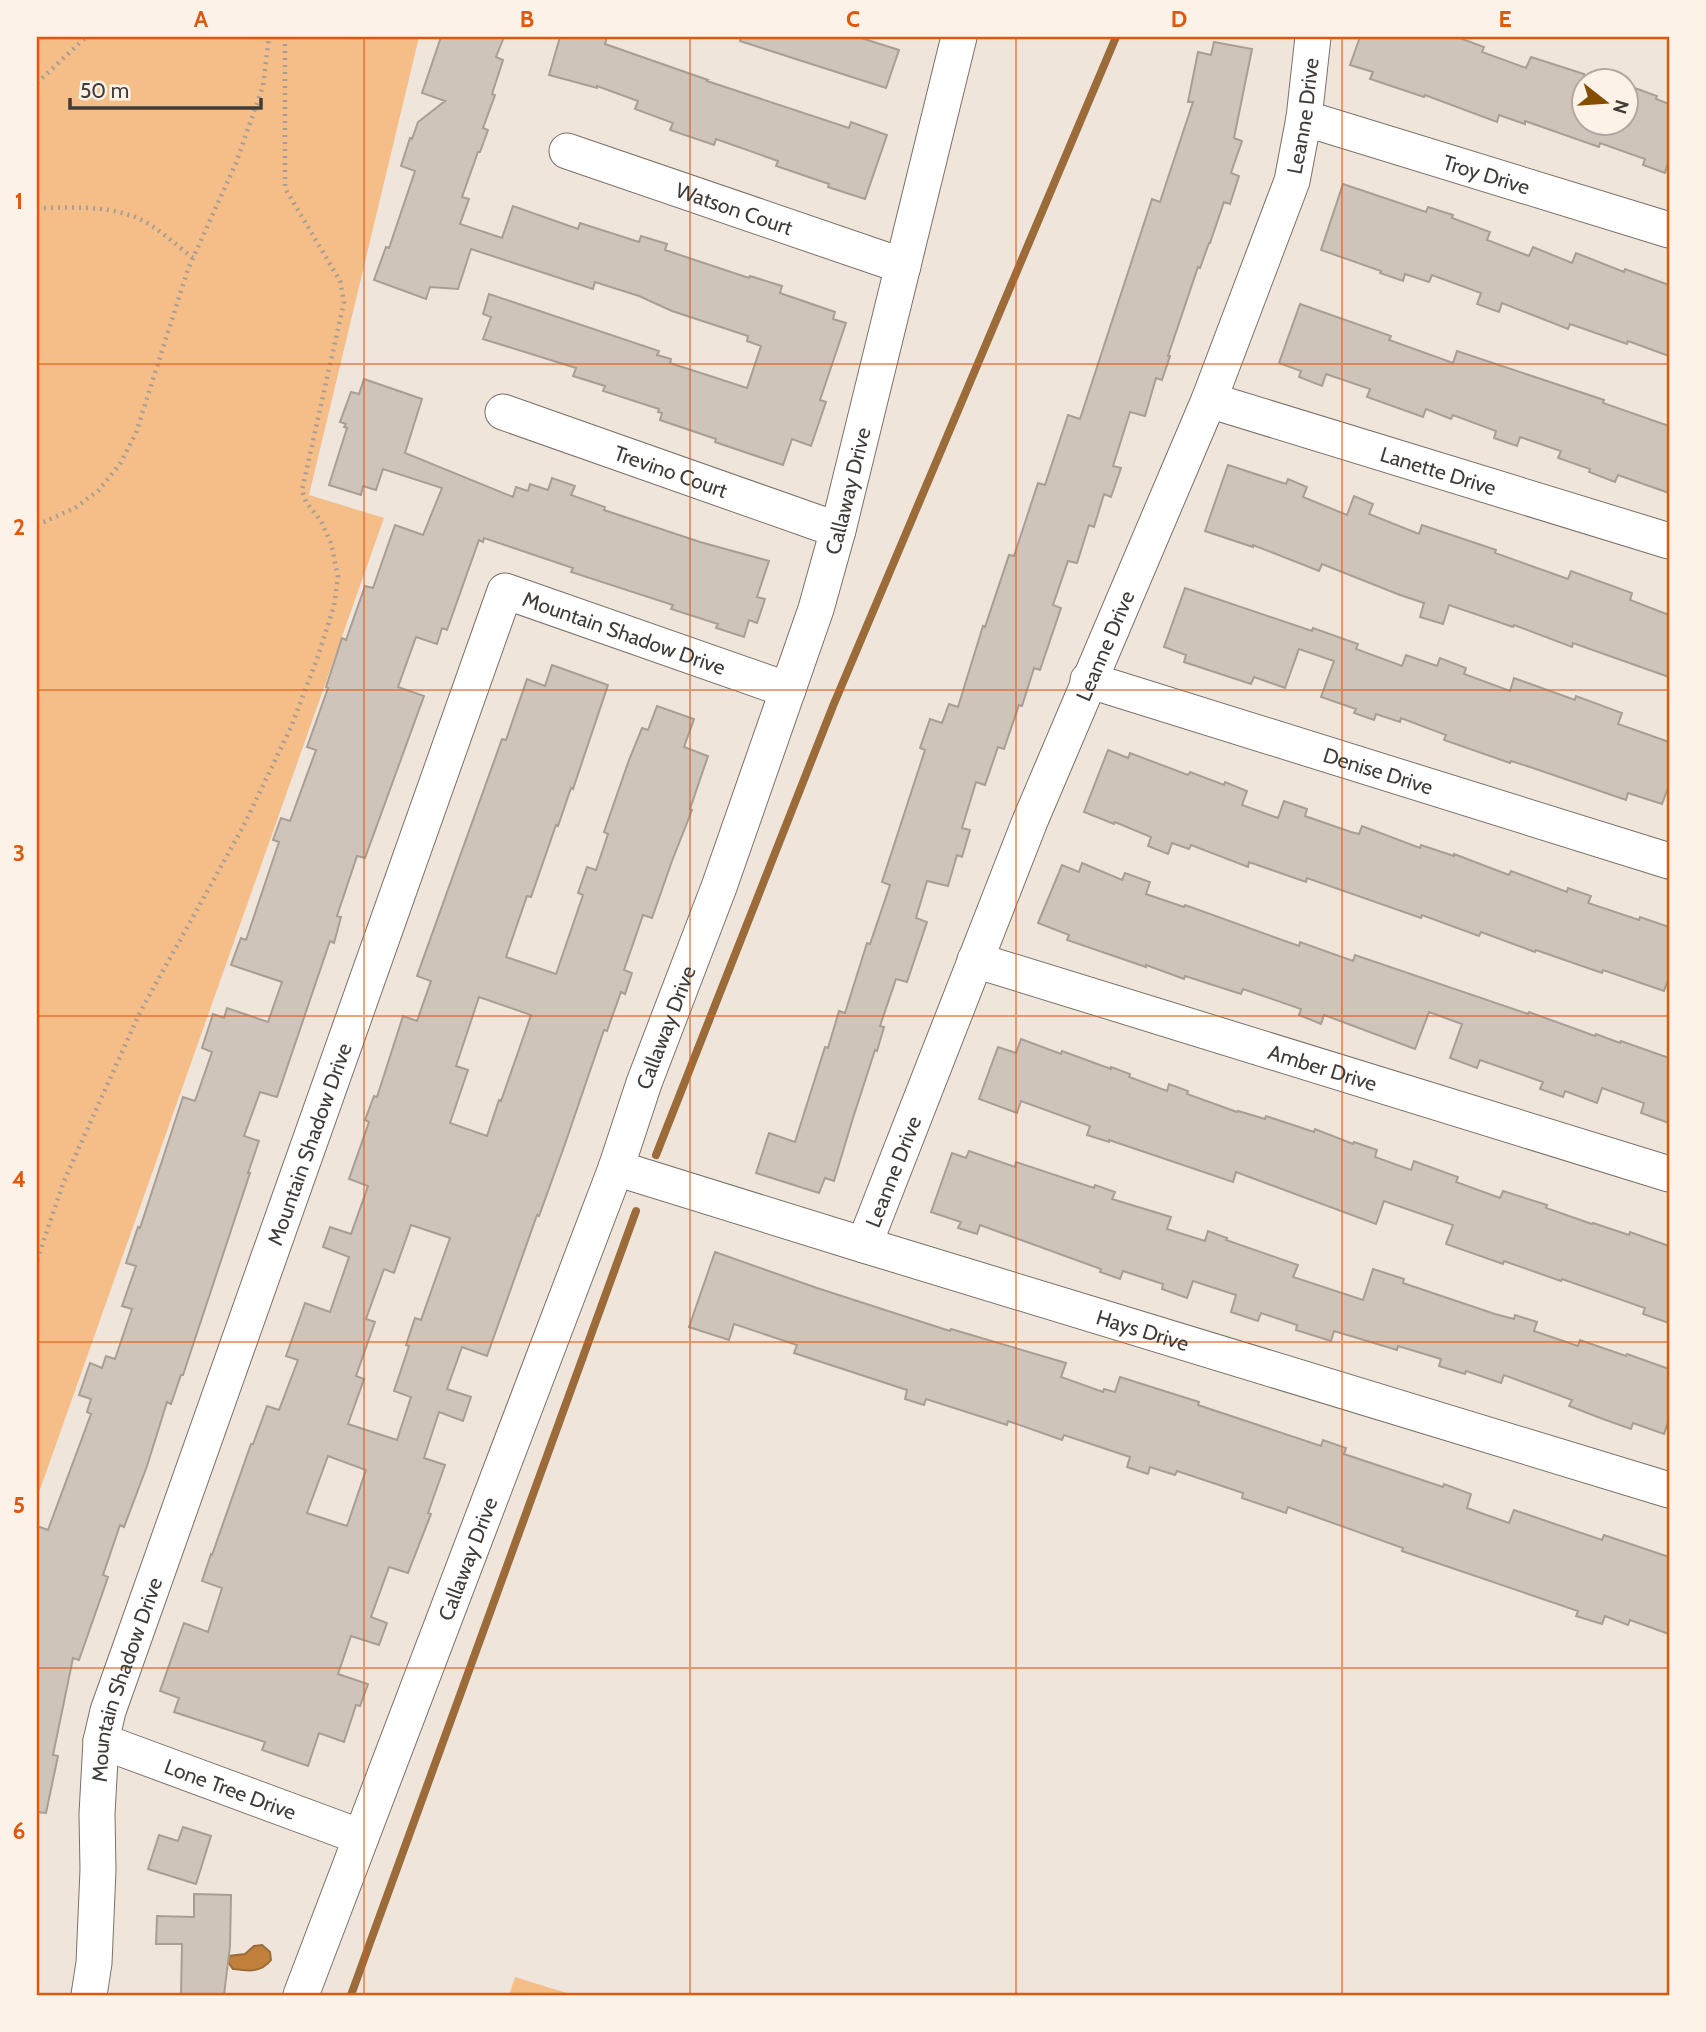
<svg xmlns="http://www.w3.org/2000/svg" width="1706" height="2032" font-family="Cabin,sans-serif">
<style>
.green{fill:#f5bd87}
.water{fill:#c1803b;stroke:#9b6c3a;stroke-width:2}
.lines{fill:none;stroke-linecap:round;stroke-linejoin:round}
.stream{stroke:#9b6c3a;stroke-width:8}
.building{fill:#cfc4ba;stroke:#a89e94;stroke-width:2;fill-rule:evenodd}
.minor-casing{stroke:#7a7168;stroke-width:37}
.path{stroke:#a79e97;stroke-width:4.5;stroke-dasharray:2 5;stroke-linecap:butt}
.minor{stroke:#fff;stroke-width:35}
.grid{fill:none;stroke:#e0580e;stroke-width:2;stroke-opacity:0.55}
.labels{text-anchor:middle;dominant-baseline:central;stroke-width:6;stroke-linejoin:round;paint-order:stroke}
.street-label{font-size:21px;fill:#413c38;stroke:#fdf2e8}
.neatline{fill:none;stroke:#e0580e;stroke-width:2.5}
.grid-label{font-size:23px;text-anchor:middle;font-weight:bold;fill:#e0580e}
</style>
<rect width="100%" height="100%" fill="#f0e5db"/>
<path class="green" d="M 37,37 L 419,37 L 309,495 L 384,518 L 37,1498 Z
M 515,1977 L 573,1995 L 509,1995 Z"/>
<path class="water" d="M 262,1945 L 270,1952 L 271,1960 C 261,1973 248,1971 233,1969 L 228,1962 L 229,1956 L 245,1954 L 254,1946 Z"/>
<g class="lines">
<path class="stream" d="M 656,1155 L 833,706 L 1116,37
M 351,1995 L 636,1211"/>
</g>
<path class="building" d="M 441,37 L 504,37 L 496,57 L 503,60 L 492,94 L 495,95 L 483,128 L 488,130 L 480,152 L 478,152 L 462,197 L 469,199 L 460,224 L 502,238 L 513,206 L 578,229 L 580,223 L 639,242 L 641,236 L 667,244 L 665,250 L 749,278 L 750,276 L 782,286 L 780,293 L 835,312 L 833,319 L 846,323 L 820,400 L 826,402 L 811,446 L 792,439 L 783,465 L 715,442 L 716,439 L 660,420 L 662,413 L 658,412 L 659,409 L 603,391 L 605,386 L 573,376 L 576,368 L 483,339 L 491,317 L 483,314 L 489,294 L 659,351 L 657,355 L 671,359 L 670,363 L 747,388 L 761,346 L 747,341 L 748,336 L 672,311 L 639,296 L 595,282 L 593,289 L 471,249 L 458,289 L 430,287 L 426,299 L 374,280 L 386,247 L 389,248 L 415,171 L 401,166 L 410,138 L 412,139 L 418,122 L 445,101 L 422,93 Z
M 560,37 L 607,37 L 605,44 L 708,80 L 707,81 L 849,128 L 851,122 L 887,135 L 865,199 L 828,187 L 829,184 L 776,166 L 778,161 L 716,139 L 714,145 L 670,130 L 673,123 L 635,109 L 638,101 L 597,86 L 597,88 L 549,75 Z
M 741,37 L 858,37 L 899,50 L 886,88 L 740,41 Z
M 1360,37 L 1457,37 L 1484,47 L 1482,52 L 1526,68 L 1531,57 L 1584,74 L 1584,122 L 1626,122 L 1626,116 L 1635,88 L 1657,96 L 1656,99 L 1669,104 L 1669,159 L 1665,173 L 1643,165 L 1645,159 L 1600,143 L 1599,147 L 1525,121 L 1525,124 L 1499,115 L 1497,122 L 1425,95 L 1424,97 L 1370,79 L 1373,72 L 1350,65 Z
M 1214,42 L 1252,49 L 1234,138 L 1242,141 L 1231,173 L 1239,176 L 1230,204 L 1224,202 L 1210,243 L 1209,243 L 1200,268 L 1198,267 L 1168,356 L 1170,356 L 1162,380 L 1156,378 L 1145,416 L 1130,412 L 1113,466 L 1121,468 L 1111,497 L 1104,494 L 1094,527 L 1089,525 L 1077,563 L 1068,561 L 1053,605 L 1061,608 L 1040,670 L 1034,668 L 1022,706 L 1019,705 L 1004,749 L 998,747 L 985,785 L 976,782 L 962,828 L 970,830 L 962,857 L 957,855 L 948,886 L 927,881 L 916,918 L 927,922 L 907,982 L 896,979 L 880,1026 L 884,1027 L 877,1051 L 875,1050 L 853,1118 L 834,1181 L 825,1178 L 819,1193 L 756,1173 L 769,1133 L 795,1142 L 825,1047 L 828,1048 L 839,1011 L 845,1013 L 867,943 L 870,944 L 890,885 L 882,882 L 925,750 L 920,748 L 930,719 L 942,723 L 949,704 L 958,707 L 983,626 L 985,627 L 1009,555 L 1014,556 L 1038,483 L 1045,485 L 1068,415 L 1080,419 L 1152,199 L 1160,202 L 1193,102 L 1188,102 L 1198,52 L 1211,55 Z
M 1343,184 L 1426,212 L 1428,207 L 1453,215 L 1452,218 L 1490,232 L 1487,240 L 1529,256 L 1533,247 L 1572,263 L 1576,253 L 1624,272 L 1625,269 L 1669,285 L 1669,356 L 1628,341 L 1627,344 L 1570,324 L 1568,329 L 1502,303 L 1499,312 L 1477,304 L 1481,293 L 1432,275 L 1429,282 L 1405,274 L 1403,281 L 1380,273 L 1381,271 L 1321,250 Z
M 1300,304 L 1391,336 L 1389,340 L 1453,363 L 1457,351 L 1604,400 L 1603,403 L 1669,426 L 1669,493 L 1618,475 L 1615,482 L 1589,472 L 1590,469 L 1558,458 L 1561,451 L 1520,437 L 1517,446 L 1494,438 L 1496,431 L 1453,415 L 1451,419 L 1426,409 L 1423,417 L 1367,397 L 1370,389 L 1326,374 L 1322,386 L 1299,377 L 1301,371 L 1279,363 Z
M 364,379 L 422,399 L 405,453 L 513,497 L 516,487 L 528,491 L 530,484 L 548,490 L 552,478 L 575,486 L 571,495 L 605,507 L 604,510 L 700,542 L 769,561 L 757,597 L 765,599 L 757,623 L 749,620 L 744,637 L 716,628 L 718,624 L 671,609 L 673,605 L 571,572 L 573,568 L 484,538 L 483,542 L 479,540 L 447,630 L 442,628 L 437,644 L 416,637 L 398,687 L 424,696 L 365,858 L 357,856 L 337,916 L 341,917 L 334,943 L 330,941 L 277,1097 L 260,1092 L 244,1136 L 259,1141 L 248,1173 L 250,1173 L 183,1375 L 181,1375 L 171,1404 L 167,1402 L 147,1466 L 124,1527 L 120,1525 L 103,1575 L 108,1577 L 79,1660 L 73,1658 L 53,1755 L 58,1756 L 46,1813 L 37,1812 L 37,1526 L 48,1530 L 91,1414 L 87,1412 L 91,1399 L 79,1395 L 90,1363 L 102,1368 L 106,1356 L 115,1359 L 132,1309 L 122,1306 L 136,1266 L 126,1263 L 138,1227 L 140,1228 L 183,1097 L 195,1101 L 212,1052 L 202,1048 L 213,1014 L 224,1018 L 227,1008 L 268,1022 L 282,982 L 231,965 L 241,938 L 246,940 L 279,842 L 273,840 L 281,818 L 290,821 L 316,750 L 307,747 L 328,688 L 326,687 L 342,638 L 346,640 L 365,586 L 373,588 L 395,525 L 423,535 L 442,488 L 383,469 L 376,490 L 363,486 L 361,495 L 329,485 L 347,428 L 344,427 L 346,424 L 340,422 L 351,392 L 359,394 Z
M 1228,465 L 1286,484 L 1288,479 L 1307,487 L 1303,497 L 1347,515 L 1354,496 L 1373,504 L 1369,514 L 1419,534 L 1422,525 L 1496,550 L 1495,553 L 1568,579 L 1571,571 L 1632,593 L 1630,600 L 1669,615 L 1669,677 L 1573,643 L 1572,647 L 1514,625 L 1513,627 L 1449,605 L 1443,624 L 1420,617 L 1424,603 L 1400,595 L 1322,564 L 1319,571 L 1253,545 L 1253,547 L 1205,531 Z
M 1185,588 L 1312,631 L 1313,628 L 1358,644 L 1356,649 L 1402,666 L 1406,655 L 1437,666 L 1440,658 L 1466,668 L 1464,674 L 1510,691 L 1514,678 L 1575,700 L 1576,696 L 1622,713 L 1618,724 L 1669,742 L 1669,785 L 1662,804 L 1628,793 L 1626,800 L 1533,768 L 1511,761 L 1510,763 L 1444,740 L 1446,735 L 1401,718 L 1400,722 L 1376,714 L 1374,720 L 1354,713 L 1356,709 L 1321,697 L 1334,661 L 1299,649 L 1285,688 L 1254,677 L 1251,684 L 1184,662 L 1186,655 L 1164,647 Z
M 552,665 L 608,685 L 573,789 L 571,788 L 558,826 L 556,825 L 531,897 L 527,896 L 506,957 L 556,974 L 583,895 L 578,893 L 587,867 L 596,870 L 608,834 L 604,832 L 629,760 L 642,728 L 648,730 L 657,706 L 694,719 L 684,747 L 708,756 L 690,809 L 692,810 L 672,861 L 652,918 L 643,915 L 624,970 L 632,973 L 625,994 L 621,992 L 607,1031 L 604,1030 L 565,1144 L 539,1216 L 537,1215 L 487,1356 L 462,1347 L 447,1389 L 471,1397 L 463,1421 L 439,1412 L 424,1458 L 445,1465 L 428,1513 L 431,1514 L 408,1573 L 389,1567 L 371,1617 L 387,1623 L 379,1645 L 351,1636 L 338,1674 L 368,1684 L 360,1706 L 356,1705 L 344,1742 L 319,1733 L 308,1766 L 262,1750 L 265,1742 L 174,1712 L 179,1698 L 160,1691 L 184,1623 L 208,1632 L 222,1588 L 202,1581 L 211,1554 L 212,1555 L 251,1444 L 253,1444 L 267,1406 L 279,1410 L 298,1360 L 286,1356 L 305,1303 L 330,1312 L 349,1257 L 323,1247 L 330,1227 L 351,1234 L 368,1186 L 349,1179 L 369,1122 L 365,1120 L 374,1096 L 377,1097 L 403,1016 L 417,1021 L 431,981 L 417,976 L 502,739 L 506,740 L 527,679 L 545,686 ZM 479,997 L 531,1015 L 501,1101 L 499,1100 L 487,1136 L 450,1123 L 468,1070 L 456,1066 ZM 411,1225 L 450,1238 L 421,1320 L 415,1318 L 406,1345 L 409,1346 L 394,1391 L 411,1397 L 397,1440 L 348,1424 L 364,1379 L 356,1376 L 375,1322 L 366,1319 L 384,1269 L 394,1273 ZM 328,1456 L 366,1470 L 347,1526 L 307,1513 Z
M 1108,750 L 1128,758 L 1130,753 L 1188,775 L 1190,772 L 1224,785 L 1225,782 L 1247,791 L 1242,805 L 1278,818 L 1284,801 L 1307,809 L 1305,816 L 1351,832 L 1359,834 L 1362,826 L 1420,848 L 1421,845 L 1454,856 L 1454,854 L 1509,875 L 1511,871 L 1567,892 L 1568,888 L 1591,896 L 1588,903 L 1639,920 L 1640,917 L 1669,927 L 1669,977 L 1664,991 L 1603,970 L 1602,973 L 1536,950 L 1535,952 L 1481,932 L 1479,936 L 1422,915 L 1421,918 L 1307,878 L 1306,882 L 1249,862 L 1248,867 L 1191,845 L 1189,849 L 1172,843 L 1168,854 L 1148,846 L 1151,837 L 1115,822 L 1114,824 L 1084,812 Z
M 1082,863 L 1122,880 L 1125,873 L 1150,882 L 1146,894 L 1184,907 L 1185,905 L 1299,946 L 1300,942 L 1353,961 L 1355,955 L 1528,1014 L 1529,1012 L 1595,1036 L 1596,1034 L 1620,1043 L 1621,1041 L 1669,1058 L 1669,1123 L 1641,1113 L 1644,1103 L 1602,1088 L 1597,1103 L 1565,1091 L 1563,1097 L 1540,1089 L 1543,1082 L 1480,1060 L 1477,1068 L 1450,1058 L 1462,1024 L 1429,1012 L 1415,1049 L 1324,1015 L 1321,1024 L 1299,1015 L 1301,1009 L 1243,989 L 1241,994 L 1185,976 L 1184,979 L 1146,965 L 1146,967 L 1067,940 L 1069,935 L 1038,923 L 1062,865 L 1079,872 Z
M 1021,1039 L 1061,1054 L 1062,1051 L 1111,1069 L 1111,1067 L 1130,1074 L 1129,1077 L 1167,1091 L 1169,1084 L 1188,1091 L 1187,1094 L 1237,1112 L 1238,1111 L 1265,1119 L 1266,1116 L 1314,1132 L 1315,1129 L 1353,1144 L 1354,1142 L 1377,1150 L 1375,1157 L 1411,1170 L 1414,1161 L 1458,1177 L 1456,1182 L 1500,1198 L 1503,1191 L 1547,1205 L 1546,1208 L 1592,1224 L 1593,1223 L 1629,1235 L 1630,1232 L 1669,1246 L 1669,1323 L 1643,1314 L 1645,1308 L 1562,1279 L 1561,1281 L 1504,1261 L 1503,1264 L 1446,1244 L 1453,1225 L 1384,1201 L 1376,1224 L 1236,1172 L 1233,1182 L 1109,1140 L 1109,1142 L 1087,1135 L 1090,1126 L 1021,1101 L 1017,1113 L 979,1099 L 998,1047 L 1016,1053 Z
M 969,1151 L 1015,1167 L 1016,1162 L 1094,1188 L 1095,1185 L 1115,1192 L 1112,1199 L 1171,1217 L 1167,1229 L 1205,1241 L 1208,1231 L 1227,1238 L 1226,1240 L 1298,1265 L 1293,1277 L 1363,1300 L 1373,1269 L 1404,1279 L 1403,1283 L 1495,1314 L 1514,1319 L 1515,1315 L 1537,1322 L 1534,1331 L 1578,1346 L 1580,1340 L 1626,1356 L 1627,1354 L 1669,1369 L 1669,1419 L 1664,1434 L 1633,1423 L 1631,1429 L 1603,1419 L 1569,1406 L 1572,1400 L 1504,1375 L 1501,1383 L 1466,1371 L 1465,1374 L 1439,1366 L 1441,1359 L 1398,1346 L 1397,1350 L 1334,1331 L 1331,1341 L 1296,1330 L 1297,1325 L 1261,1313 L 1258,1321 L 1231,1312 L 1236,1295 L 1193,1281 L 1187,1298 L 1162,1289 L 1163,1284 L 1123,1271 L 1120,1279 L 1100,1272 L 1101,1269 L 980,1225 L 977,1234 L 958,1228 L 961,1222 L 931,1212 L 952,1153 L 966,1158 Z
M 715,1252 L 817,1288 L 950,1331 L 951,1329 L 1066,1363 L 1061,1377 L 1103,1392 L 1104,1389 L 1115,1392 L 1120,1377 L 1199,1402 L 1198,1405 L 1321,1446 L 1323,1440 L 1346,1448 L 1344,1454 L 1443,1487 L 1444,1484 L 1471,1494 L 1467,1508 L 1509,1523 L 1514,1510 L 1602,1540 L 1604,1535 L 1669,1557 L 1669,1634 L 1630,1620 L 1628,1625 L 1605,1616 L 1602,1624 L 1576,1616 L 1578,1611 L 1402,1551 L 1403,1548 L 1288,1507 L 1286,1513 L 1242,1498 L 1243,1493 L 1177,1471 L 1175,1475 L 1150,1467 L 1148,1474 L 1127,1467 L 1130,1457 L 1064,1435 L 1062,1440 L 1008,1421 L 1007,1425 L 926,1399 L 924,1405 L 905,1399 L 907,1390 L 794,1353 L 797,1345 L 734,1324 L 729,1340 L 689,1327 Z
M 183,1827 L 211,1836 L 196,1884 L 148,1869 L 159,1835 L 178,1841 Z
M 194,1894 L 231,1895 L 230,1946 L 224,1995 L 181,1995 L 182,1944 L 156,1944 L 157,1916 L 194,1917 Z"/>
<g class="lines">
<g class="minor-casing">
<g id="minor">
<path id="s1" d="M 1304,118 L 1669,230"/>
<path id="s2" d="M 567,151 L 903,266"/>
<path id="s3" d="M 1209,400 L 1669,541"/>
<path id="s4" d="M 503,412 L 838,530"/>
<path id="s5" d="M 1088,680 L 1669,861"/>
<path id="s6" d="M 975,960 L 1669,1174"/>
<path id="s7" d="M 616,1168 L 864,1245 L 1669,1490"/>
<path id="s8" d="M 864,1245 L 1030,821 L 1209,400 L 1292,181 L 1304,118 L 1313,37"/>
<path id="s9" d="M 101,1741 L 361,1837"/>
<path id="s10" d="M 89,1995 L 94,1963 L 98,1870 L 97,1814 L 101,1741 L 108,1711 L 505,591 L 788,690"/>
<path id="s11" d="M 301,1995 L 616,1168 L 644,1083 L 719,887 L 816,609 L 838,530 L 959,37"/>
</g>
</g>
<path class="path" d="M 37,83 L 86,37
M 37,208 C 67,208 100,205 129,215 C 151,221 175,244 193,258
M 37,525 L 75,508 L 99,490 L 120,464 L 136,433 L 188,269 L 236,163 L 263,86 L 269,37
M 37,1260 L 64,1181 L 140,1012 L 243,827 L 291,727 L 317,659 L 334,606 L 338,577 L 331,543 L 321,521 L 306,502 L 302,490 L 344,302 L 340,281 L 285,188 L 285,37"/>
<use href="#minor" class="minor"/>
</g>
<path class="grid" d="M 364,37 L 364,1995M 690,37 L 690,1995M 1016,37 L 1016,1995M 1342,37 L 1342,1995M 37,364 L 1669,364M 37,690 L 1669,690M 37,1016 L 1669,1016M 37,1342 L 1669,1342M 37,1668 L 1669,1668"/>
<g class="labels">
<g class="street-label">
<text stroke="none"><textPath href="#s8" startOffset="1213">Leanne Drive</textPath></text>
<text stroke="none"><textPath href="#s1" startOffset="191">Troy Drive</textPath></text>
<text stroke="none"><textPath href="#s2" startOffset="177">Watson Court</textPath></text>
<text stroke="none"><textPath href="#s3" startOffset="240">Lanette Drive</textPath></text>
<text stroke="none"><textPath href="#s4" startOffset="178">Trevino Court</textPath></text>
<text stroke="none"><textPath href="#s11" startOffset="1601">Callaway Drive</textPath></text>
<text stroke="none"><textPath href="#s10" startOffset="1600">Mountain Shadow Drive</textPath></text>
<text stroke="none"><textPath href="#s8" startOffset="646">Leanne Drive</textPath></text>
<text stroke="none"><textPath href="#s5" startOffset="304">Denise Drive</textPath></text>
<text stroke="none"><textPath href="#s11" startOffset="1034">Callaway Drive</textPath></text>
<text stroke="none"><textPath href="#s6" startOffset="364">Amber Drive</textPath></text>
<text stroke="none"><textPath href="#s10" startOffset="887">Mountain Shadow Drive</textPath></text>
<text stroke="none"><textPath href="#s8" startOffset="79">Leanne Drive</textPath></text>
<text stroke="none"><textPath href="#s7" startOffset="551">Hays Drive</textPath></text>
<text stroke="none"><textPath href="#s11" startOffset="467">Callaway Drive</textPath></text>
<text stroke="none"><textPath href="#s10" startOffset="320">Mountain Shadow Drive</textPath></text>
<text stroke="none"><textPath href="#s9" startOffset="138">Lone Tree Drive</textPath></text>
</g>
</g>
<rect width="1706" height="2032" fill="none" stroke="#fdf2e8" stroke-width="77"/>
<g transform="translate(1605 102) rotate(107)"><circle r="33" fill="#fdf2e8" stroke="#b2a9a2" stroke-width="2"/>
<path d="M0-5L12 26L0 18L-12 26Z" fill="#854d00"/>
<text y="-10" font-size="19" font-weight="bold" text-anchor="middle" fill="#413c38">N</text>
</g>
<path d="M70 98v10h191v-10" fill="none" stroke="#413c38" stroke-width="3.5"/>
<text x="80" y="98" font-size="21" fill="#413c38" stroke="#fdf2e8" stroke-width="5" paint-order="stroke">50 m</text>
<rect x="38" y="38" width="1630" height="1956" class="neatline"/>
<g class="grid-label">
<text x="201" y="27">A</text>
<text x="527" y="27">B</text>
<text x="853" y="27">C</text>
<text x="1179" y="27">D</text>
<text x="1505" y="27">E</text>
<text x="19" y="209">1</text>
<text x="19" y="535">2</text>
<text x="19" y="861">3</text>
<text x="19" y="1187">4</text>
<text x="19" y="1513">5</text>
<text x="19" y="1839">6</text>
</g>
</svg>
